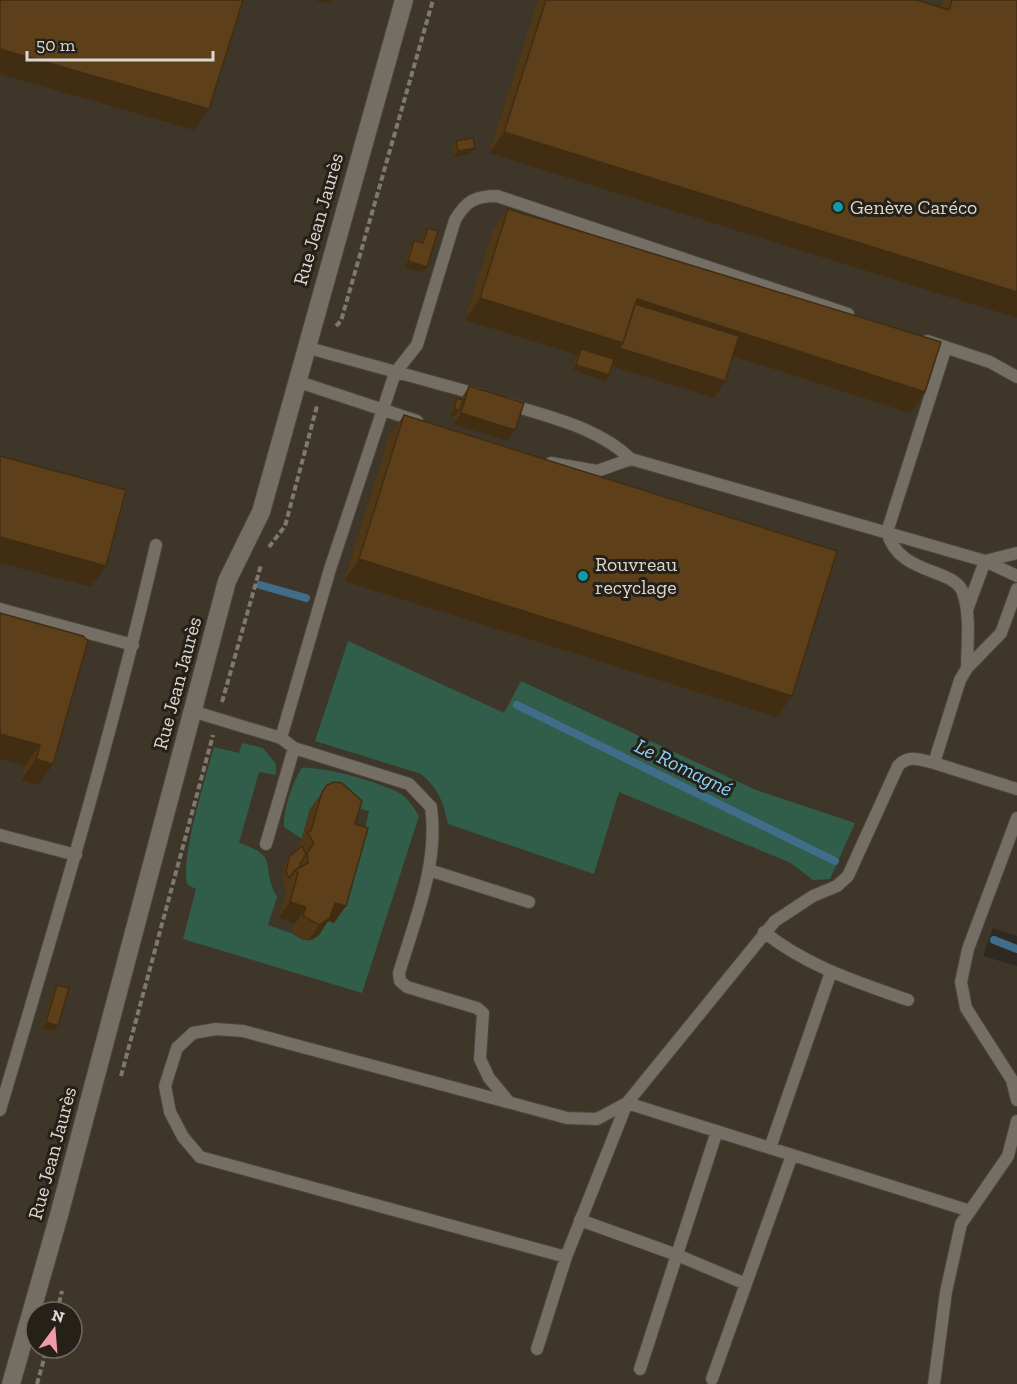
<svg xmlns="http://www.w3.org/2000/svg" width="1017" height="1384" font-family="'Zilla Slab',serif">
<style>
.built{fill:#3e3628;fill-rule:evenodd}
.green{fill:#315e4b}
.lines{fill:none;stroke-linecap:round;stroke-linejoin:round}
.stream{stroke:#406d89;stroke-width:8}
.lane-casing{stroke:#4a453f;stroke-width:14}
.secondary-casing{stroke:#4a453f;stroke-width:20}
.path{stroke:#7d7972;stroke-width:4;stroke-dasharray:6 3;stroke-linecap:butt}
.lane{stroke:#746e64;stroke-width:12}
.secondary{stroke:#746e64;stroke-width:18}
.wall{fill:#503716}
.shaded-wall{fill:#412d12}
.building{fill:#5d401a;stroke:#412d12;stroke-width:1.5}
.culture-dot{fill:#0f9aa8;stroke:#252018;stroke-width:2}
.labels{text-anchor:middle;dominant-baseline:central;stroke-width:6;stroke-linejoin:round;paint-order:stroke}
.poi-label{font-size:20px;fill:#dbd8d3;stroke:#252018;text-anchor:start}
.street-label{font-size:20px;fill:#dbd8d3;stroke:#252018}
.water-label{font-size:21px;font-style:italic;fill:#88d2fe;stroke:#252018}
</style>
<rect width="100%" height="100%" fill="#2f2a21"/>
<path class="built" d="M 0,0 L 1017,0 L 1017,936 L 993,928 L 983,956 L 1017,966 L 1017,1384 L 0,1384 ZM 36,1312 L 72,1312 L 72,1348 L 36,1348 Z"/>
<path class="green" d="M 348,641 L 504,713 L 521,681 L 756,790 L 855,823 L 830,879 L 813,880 L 791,863 L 619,792 L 594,874 L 448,824 C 443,802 439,789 421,774 L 315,741 Z
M 242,743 L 263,748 L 276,764 L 276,775 L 259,772 L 239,843 C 282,857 259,866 277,897 L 268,925 L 291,933 L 303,940 L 312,940 L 319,935 L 323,920 L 361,847 L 369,811 L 319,799 L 310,809 L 302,839 L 284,827 C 283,811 292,782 302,768 C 322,766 390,784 405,797 C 411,803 415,809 419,816 L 362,993 L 183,939 L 196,889 L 188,885 C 178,866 207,772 214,747 L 239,753 Z"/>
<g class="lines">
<path class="stream" d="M 260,585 L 306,598
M 517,705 L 835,861
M 994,940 L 1017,949"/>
<g class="lane-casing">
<path id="lane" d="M 927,341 L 990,362 L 1017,377
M 305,347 L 480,395
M 946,347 L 887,532 C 900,577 955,567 963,593 C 971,616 967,645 967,668
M 296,381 L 417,421
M 508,404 C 552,418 597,427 631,459 L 985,561 L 1017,576
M 551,463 L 597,471 L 631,459
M 985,561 L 1017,553
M 0,609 L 133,645
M 967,610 L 985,561
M 192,711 L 281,738
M 934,763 L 1017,789
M 1017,818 L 968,949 L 961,982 L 966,1008 L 1012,1080 L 1017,1100
M 0,835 L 76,855
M 266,844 L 294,748
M 429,870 L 529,902
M 764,932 C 806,966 857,982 908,1000
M 509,1102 L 489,1078 L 480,1059 L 483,1013 L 477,1008 L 407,987 L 400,981 L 399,973 C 415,919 439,864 431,807 L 409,784 L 294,748 L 281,738 L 330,569 L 395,373 L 417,345 L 455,220 C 466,201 475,196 497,196 L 848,314
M 0,1110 C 56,922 112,735 156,545
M 770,1148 L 831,972
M 580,1220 L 677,1255 L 746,1284
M 566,1257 L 200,1157 L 183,1137 L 170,1112 L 165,1086 L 177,1048 L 193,1033 L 216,1029 L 243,1031 L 567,1118 L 597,1119 L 627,1103 L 775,921 L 813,896 L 837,886 L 848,876 L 898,766 C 909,754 920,760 934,763 L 960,680 L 967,668 L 1001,633 L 1017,589
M 537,1349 L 566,1257 L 627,1103 L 967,1210
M 640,1369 L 717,1131
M 712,1379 L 792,1155
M 934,1384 L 946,1292 L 961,1224 L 1008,1156 L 1017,1121"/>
</g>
<g class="secondary-casing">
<path id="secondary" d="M 11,1384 L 59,1215 L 227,581 L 261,512 L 404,0"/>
</g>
<path class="path" d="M 336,326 L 341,321 L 433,0
M 269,547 L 285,526 L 317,406
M 222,702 L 261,565
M 121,1076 L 213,735
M 57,1312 L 62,1291
M 37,1384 L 47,1348"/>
<use href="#lane" class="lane"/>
<use href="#secondary" class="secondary"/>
</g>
<path class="wall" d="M 538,0 L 917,0 L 941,7 L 943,0 L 1017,0 L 489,153 Z
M 456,141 L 475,148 L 471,153 L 454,157 L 452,147 Z
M 508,209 L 925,392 L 910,413 L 733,356 L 714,398 L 612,366 L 609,375 L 605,381 L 572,370 L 577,355 L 465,320 L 493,230 Z
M 428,228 L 427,267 L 423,273 L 404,267 L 410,246 L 414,240 L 421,242 L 424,233 Z
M 469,386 L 507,441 L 453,424 L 455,416 L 450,415 L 453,404 L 457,398 L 461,399 Z
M 404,415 L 792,696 L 777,717 L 344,581 L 389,436 Z
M 0,613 L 53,764 L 38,785 L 21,780 L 25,766 L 0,759 Z
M 327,785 L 355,824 L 334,923 L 328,921 L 319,935 L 308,941 L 291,933 L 295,924 L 278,918 L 287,890 L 283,886 L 285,884 L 282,878 L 285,862 L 289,857 L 297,851 L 296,849 L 301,841 L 310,809 Z
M 57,985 L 54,1031 L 42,1028 L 53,990 Z"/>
<path class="shaded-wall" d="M 314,0 L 332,0 L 329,4 Z
M 0,49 L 209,109 L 194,130 L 0,74 Z
M 504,132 L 1017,292 L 1017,318 L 489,153 Z
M 475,148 L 471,153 L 454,157 L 458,151 Z
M 408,261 L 427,267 L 423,273 L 404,267 Z
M 480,298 L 623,343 L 608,365 L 581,349 L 577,355 L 465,320 Z
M 637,299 L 925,392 L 910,413 L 628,322 Z
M 619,348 L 725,381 L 714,398 L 608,365 Z
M 576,365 L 609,375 L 605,381 L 572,370 Z
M 454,409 L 459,410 L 455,416 L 450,415 Z
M 461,413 L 515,430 L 507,441 L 453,424 Z
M 0,537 L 106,566 L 91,587 L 0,563 Z
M 359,559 L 792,696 L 777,717 L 344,581 Z
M 0,734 L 40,745 L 25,766 L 0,759 Z
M 36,759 L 53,764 L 38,785 L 21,780 Z
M 290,902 L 306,907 L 295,924 L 278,918 Z
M 335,903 L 346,906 L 334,923 L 328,921 L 319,935 L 308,941 Z
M 46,1022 L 58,1026 L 54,1031 L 42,1028 Z"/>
<path class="building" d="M 0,0 L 243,0 L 209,109 L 0,49 Z
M 546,0 L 917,0 L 949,10 L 952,0 L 1017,0 L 1017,292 L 504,132 Z
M 473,138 L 475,148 L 458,151 L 456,141 Z
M 508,209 L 941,342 L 925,392 L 637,299 L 623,343 L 480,298 Z
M 428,228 L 438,231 L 427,267 L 408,261 L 414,240 L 423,243 Z
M 635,304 L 739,336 L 725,381 L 619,348 L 623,343 Z
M 581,349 L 614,359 L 609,375 L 576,365 Z
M 469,386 L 524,403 L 515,430 L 461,413 Z
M 457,398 L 463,400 L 459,410 L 454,409 Z
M 404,415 L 837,551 L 792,696 L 359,559 Z
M 0,456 L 126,490 L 106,566 L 0,537 Z
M 0,613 L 83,636 L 88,641 L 53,764 L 36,759 L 40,745 L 0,734 Z
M 334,782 L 342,783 L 362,801 L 355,824 L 368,828 L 346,906 L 335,903 L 330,918 L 319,925 L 303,916 L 306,907 L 290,902 L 298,873 L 295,870 L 308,863 L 307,853 L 314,843 L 307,832 L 311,831 L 322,792 L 327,785 Z
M 302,846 L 306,854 L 300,864 L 300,867 L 295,870 L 289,878 L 286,872 L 289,857 Z
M 57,985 L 69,988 L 58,1026 L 46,1022 Z"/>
<g class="culture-dot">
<circle cx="838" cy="207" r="6"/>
<circle cx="583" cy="576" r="6"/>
</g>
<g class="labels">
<g class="poi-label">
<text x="850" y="207">Genève Caréco</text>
<text x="595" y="564">Rouvreau<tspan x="595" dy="23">recyclage</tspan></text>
</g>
<g class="street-label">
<text transform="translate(318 219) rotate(-74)">Rue Jean Jaurès</text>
<text transform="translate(177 683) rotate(-75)">Rue Jean Jaurès</text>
<text transform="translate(52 1153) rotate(-75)">Rue Jean Jaurès</text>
</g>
<g class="water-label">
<text transform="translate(684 767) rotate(26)">Le Romagné</text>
</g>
</g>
<g transform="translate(54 1330) rotate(16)"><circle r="28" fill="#252018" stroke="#6e6a63" stroke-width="1.5"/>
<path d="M0-4.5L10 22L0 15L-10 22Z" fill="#f39aaa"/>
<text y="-9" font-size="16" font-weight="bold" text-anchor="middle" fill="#dbd8d3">N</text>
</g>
<path d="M27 51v9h186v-9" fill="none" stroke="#dbd8d3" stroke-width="3"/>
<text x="36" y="51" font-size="18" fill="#dbd8d3" stroke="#252018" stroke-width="4.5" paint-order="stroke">50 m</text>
</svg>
